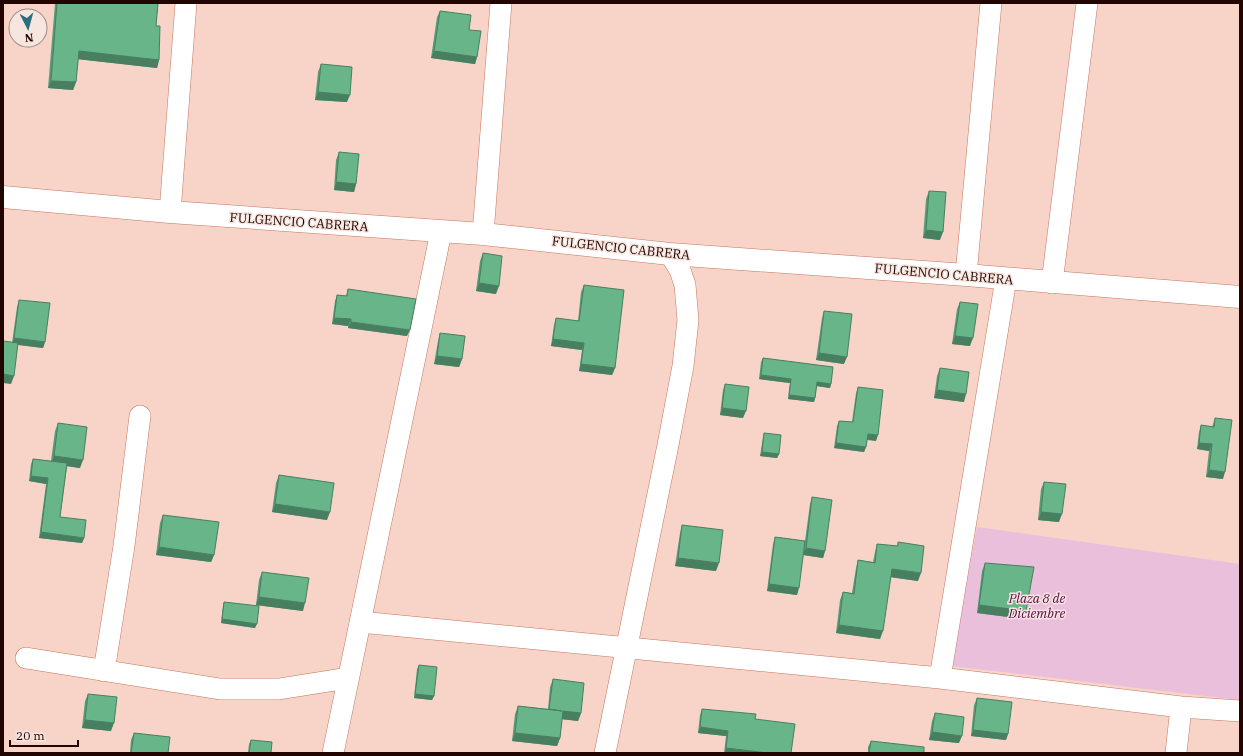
<svg xmlns="http://www.w3.org/2000/svg" width="1243" height="756" font-family="'IBM Plex Serif',serif">
<style>
.green{fill:#e9bfdc}
.lines{fill:none;stroke-linecap:round;stroke-linejoin:round}
.street-casing{stroke:#c6765e;stroke-width:22}
.secondary-casing{stroke:#c6765e;stroke-width:23}
.street{stroke:#fff;stroke-width:21}
.secondary{stroke:#fff;stroke-width:22}
.wall{fill:#599c76}
.shaded-wall{fill:#487f60}
.building{fill:#67b589;stroke:#487f60}
.labels{text-anchor:middle;dominant-baseline:central;stroke-width:3;stroke-linejoin:round;paint-order:stroke}
.street-label{font-size:13px;fill:#220501;stroke:#f7e5df}
.park-label{font-size:13px;font-style:italic;fill:#570548;stroke:#f7e5df}
</style>
<rect width="100%" height="100%" fill="#f7d3c8"/>
<path class="green" d="M 977,527 L 1240,564 L 1239,700 L 952,666 Z"/>
<g class="lines">
<g class="street-casing">
<path id="street" d="M 170,212 L 186,3
M 483,234 L 501,3
M 966,275 L 991,3
M 1052,283 L 1087,3
M 360,622 L 940,678 L 1181,707 L 1240,711
M 26,658 L 220,689 L 279,689 L 348,678
M 104,671 L 124,546 L 140,416
M 940,678 L 1006,279
M 333,753 L 441,232
M 605,753 L 668,445 L 683,366 L 688,320 L 685,285 L 680,270 L 670,254
M 1176,753 L 1181,707"/>
</g>
<g class="secondary-casing">
<path id="secondary" d="M 3,197 L 170,212 L 483,234 L 670,254 L 966,275 L 1240,297"/>
</g>
<use href="#street" class="street"/>
<use href="#secondary" class="secondary"/>
</g>
<path class="wall" d="M 55,3 L 158,3 L 156,26 L 159,60 L 157,68 L 78,59 L 76,82 L 73,90 L 48,88 Z
M 440,11 L 469,30 L 477,57 L 475,64 L 431,58 L 437,17 Z
M 321,64 L 347,102 L 315,100 L 318,72 Z
M 339,152 L 356,184 L 354,192 L 334,190 L 336,160 Z
M 929,191 L 940,240 L 923,238 L 926,199 Z
M 483,253 L 496,294 L 476,291 L 480,261 Z
M 584,285 L 615,368 L 612,375 L 579,371 L 582,350 L 551,346 L 554,325 L 556,318 L 578,321 L 581,292 Z
M 348,289 L 407,336 L 348,328 L 348,326 L 332,324 L 335,301 L 337,295 L 346,296 Z
M 19,300 L 45,342 L 43,348 L 18,345 L 11,384 L 12,343 L 17,307 Z
M 960,302 L 970,346 L 952,344 L 957,309 Z
M 824,311 L 844,364 L 816,360 L 822,318 Z
M 440,333 L 462,359 L 459,367 L 434,364 L 438,341 Z
M 763,358 L 831,384 L 830,388 L 817,386 L 815,398 L 814,402 L 788,399 L 790,383 L 759,379 L 761,362 Z
M 940,368 L 964,402 L 934,398 L 937,376 Z
M 725,384 L 743,418 L 720,415 L 723,390 Z
M 858,387 L 876,441 L 867,440 L 866,447 L 864,452 L 834,448 L 837,426 L 839,421 L 852,422 L 856,393 Z
M 1215,418 L 1223,479 L 1206,477 L 1209,451 L 1197,449 L 1199,432 L 1201,425 L 1212,427 Z
M 58,423 L 80,468 L 67,466 L 60,517 L 84,538 L 82,543 L 39,538 L 46,484 L 29,481 L 31,464 L 33,459 L 51,461 L 55,431 Z
M 764,433 L 779,454 L 777,458 L 760,456 L 763,437 Z
M 279,475 L 327,520 L 272,512 L 276,483 Z
M 1044,482 L 1059,522 L 1038,520 L 1041,489 Z
M 812,497 L 825,551 L 823,558 L 803,555 L 797,595 L 767,591 L 773,544 L 775,537 L 805,541 L 810,504 Z
M 163,515 L 214,555 L 211,562 L 156,555 L 160,523 Z
M 682,525 L 716,571 L 675,566 L 680,533 Z
M 898,542 L 918,581 L 891,577 L 880,639 L 836,633 L 840,600 L 843,592 L 852,593 L 856,568 L 858,560 L 873,562 L 875,552 L 877,544 L 897,546 Z
M 985,563 L 1026,611 L 1023,619 L 977,613 L 982,571 Z
M 262,572 L 303,611 L 256,605 L 259,580 Z
M 224,602 L 255,628 L 221,623 L 223,606 Z
M 419,665 L 434,696 L 432,700 L 414,698 L 417,669 Z
M 553,679 L 581,713 L 578,721 L 562,719 L 560,738 L 557,746 L 512,741 L 515,714 L 518,706 L 548,709 L 550,687 Z
M 88,694 L 111,731 L 82,728 L 85,701 Z
M 977,698 L 1008,734 L 1006,740 L 971,736 L 974,705 Z
M 702,709 L 755,719 L 791,753 L 724,753 L 726,736 L 698,733 L 700,715 Z
M 935,713 L 959,743 L 929,740 L 932,721 Z
M 134,733 L 168,753 L 130,753 L 131,740 Z
M 251,740 L 271,753 L 248,753 L 249,744 Z
M 871,741 L 924,753 L 868,753 L 868,747 Z"/>
<path class="shaded-wall" d="M 79,51 L 159,60 L 157,68 L 76,59 Z
M 434,51 L 477,57 L 475,64 L 431,58 Z
M 51,81 L 76,82 L 73,90 L 48,88 Z
M 318,92 L 350,95 L 347,102 L 315,100 Z
M 336,182 L 356,184 L 354,192 L 334,190 Z
M 926,230 L 943,232 L 940,240 L 923,238 Z
M 479,283 L 499,286 L 496,294 L 476,291 Z
M 334,318 L 351,319 L 348,326 L 332,324 Z
M 351,322 L 410,330 L 407,336 L 348,328 Z
M 955,336 L 973,338 L 970,346 L 952,344 Z
M 14,338 L 45,342 L 43,348 L 12,344 Z
M 553,339 L 584,343 L 582,350 L 551,346 Z
M 819,353 L 847,357 L 844,364 L 816,360 Z
M 437,356 L 462,359 L 459,367 L 434,364 Z
M 581,364 L 615,368 L 612,375 L 579,371 Z
M 3,374 L 14,376 L 11,384 L 3,383 Z
M 761,375 L 791,379 L 790,383 L 759,379 Z
M 817,382 L 831,384 L 830,388 L 816,386 Z
M 937,390 L 966,394 L 964,402 L 934,398 Z
M 789,395 L 815,398 L 814,402 L 788,399 Z
M 722,408 L 746,411 L 743,418 L 720,415 Z
M 868,434 L 878,435 L 876,441 L 866,439 Z
M 836,443 L 866,447 L 864,452 L 834,448 Z
M 1199,443 L 1212,444 L 1209,451 L 1197,449 Z
M 762,452 L 779,454 L 777,458 L 760,456 Z
M 54,456 L 83,460 L 80,468 L 51,464 Z
M 1209,470 L 1225,472 L 1223,479 L 1206,477 Z
M 31,476 L 48,478 L 46,484 L 29,481 Z
M 275,504 L 330,512 L 327,520 L 272,512 Z
M 1041,512 L 1062,514 L 1059,522 L 1038,520 Z
M 41,532 L 84,538 L 82,543 L 39,538 Z
M 159,547 L 214,555 L 211,562 L 156,555 Z
M 806,548 L 825,551 L 823,558 L 803,555 Z
M 678,558 L 719,563 L 716,571 L 675,566 Z
M 892,569 L 921,573 L 918,581 L 889,577 Z
M 769,584 L 799,588 L 797,595 L 767,591 Z
M 259,597 L 305,603 L 303,611 L 256,605 Z
M 979,605 L 1026,611 L 1023,619 L 977,613 Z
M 222,619 L 257,624 L 255,628 L 221,623 Z
M 839,625 L 883,631 L 880,639 L 836,633 Z
M 415,694 L 434,696 L 432,700 L 414,698 Z
M 563,711 L 581,713 L 578,721 L 560,719 Z
M 85,720 L 114,723 L 111,731 L 82,728 Z
M 700,727 L 728,731 L 726,736 L 698,733 Z
M 973,730 L 1008,734 L 1006,740 L 971,736 Z
M 932,732 L 962,736 L 959,743 L 929,740 Z
M 515,733 L 560,738 L 557,746 L 512,741 Z
M 726,748 L 768,753 L 725,753 Z"/>
<path class="building" d="M 57,3 L 158,3 L 156,26 L 160,26 L 159,60 L 79,51 L 76,82 L 51,81 Z
M 440,11 L 471,15 L 469,30 L 481,31 L 477,57 L 434,51 Z
M 321,64 L 352,67 L 350,95 L 318,92 Z
M 339,152 L 359,154 L 356,184 L 336,182 Z
M 929,191 L 946,192 L 943,232 L 926,230 Z
M 483,253 L 502,256 L 499,286 L 479,283 Z
M 584,285 L 624,290 L 615,368 L 581,364 L 584,343 L 553,339 L 556,318 L 579,321 Z
M 348,289 L 416,299 L 410,330 L 351,322 L 351,319 L 334,318 L 337,295 L 347,296 Z
M 19,300 L 50,303 L 45,342 L 14,338 Z
M 960,302 L 978,304 L 973,338 L 955,336 Z
M 824,311 L 852,314 L 847,357 L 819,353 Z
M 440,333 L 465,336 L 462,359 L 437,356 Z
M 3,341 L 18,343 L 14,376 L 3,374 Z
M 763,358 L 833,367 L 831,384 L 817,382 L 815,398 L 789,395 L 791,379 L 761,375 Z
M 940,368 L 969,372 L 966,394 L 937,390 Z
M 725,384 L 749,387 L 746,411 L 722,408 Z
M 858,387 L 883,390 L 878,435 L 868,434 L 866,447 L 836,443 L 839,421 L 853,422 Z
M 1215,418 L 1232,420 L 1225,472 L 1209,470 L 1212,444 L 1199,443 L 1201,425 L 1214,427 Z
M 58,423 L 87,427 L 83,460 L 54,456 Z
M 764,433 L 781,435 L 779,454 L 762,452 Z
M 33,459 L 67,463 L 60,517 L 86,520 L 84,538 L 41,532 L 48,478 L 31,476 Z
M 279,475 L 334,483 L 330,512 L 275,504 Z
M 1044,482 L 1066,484 L 1062,514 L 1041,512 Z
M 812,497 L 832,500 L 825,551 L 806,548 Z
M 163,515 L 219,522 L 214,555 L 159,547 Z
M 682,525 L 723,530 L 719,563 L 678,558 Z
M 775,537 L 805,541 L 799,588 L 769,584 Z
M 898,542 L 924,546 L 921,573 L 892,569 L 883,631 L 839,625 L 843,592 L 854,594 L 858,560 L 875,563 L 877,544 L 898,546 Z
M 985,563 L 1034,567 L 1026,611 L 979,605 Z
M 262,572 L 309,578 L 305,603 L 259,597 Z
M 224,602 L 259,606 L 257,624 L 222,619 Z
M 419,665 L 437,667 L 434,696 L 415,694 Z
M 553,679 L 584,683 L 581,713 L 563,711 L 560,738 L 515,733 L 518,706 L 562,711 L 549,709 Z
M 88,694 L 117,697 L 114,723 L 85,720 Z
M 977,698 L 1012,702 L 1008,734 L 973,730 Z
M 702,709 L 756,714 L 755,719 L 795,724 L 791,753 L 768,753 L 726,748 L 728,731 L 700,727 Z
M 935,713 L 964,717 L 962,736 L 932,732 Z
M 134,733 L 170,737 L 168,753 L 131,753 Z
M 251,740 L 272,742 L 271,753 L 249,753 Z
M 871,741 L 924,747 L 924,753 L 869,753 Z"/>
<g class="labels">
<g class="street-label">
<text transform="translate(299 222) rotate(4)">FULGENCIO CABRERA</text>
<text transform="translate(621 248) rotate(6)">FULGENCIO CABRERA</text>
<text transform="translate(944 274) rotate(5)">FULGENCIO CABRERA</text>
</g>
<g class="park-label">
<text x="1037" y="598">Plaza 8 de<tspan x="1037" dy="15">Diciembre</tspan></text>
</g>
</g>
<rect width="1243" height="756" fill="none" stroke="#220501" stroke-width="8"/>
<g transform="translate(28 28) rotate(174)"><circle r="19" fill="#f7e5df" stroke="#a28b86"/>
<path d="M0-3L7 15L0 10L-7 15Z" fill="#2a6e7f"/>
<text y="-6" font-size="11" font-weight="bold" text-anchor="middle" fill="#220501">N</text>
</g>
<path d="M10 740v6h68v-6" fill="none" stroke="#220501" stroke-width="2"/>
<text x="16" y="740" font-size="12" fill="#220501" stroke="#f7e5df" stroke-width="3" paint-order="stroke">20 m</text>
</svg>
